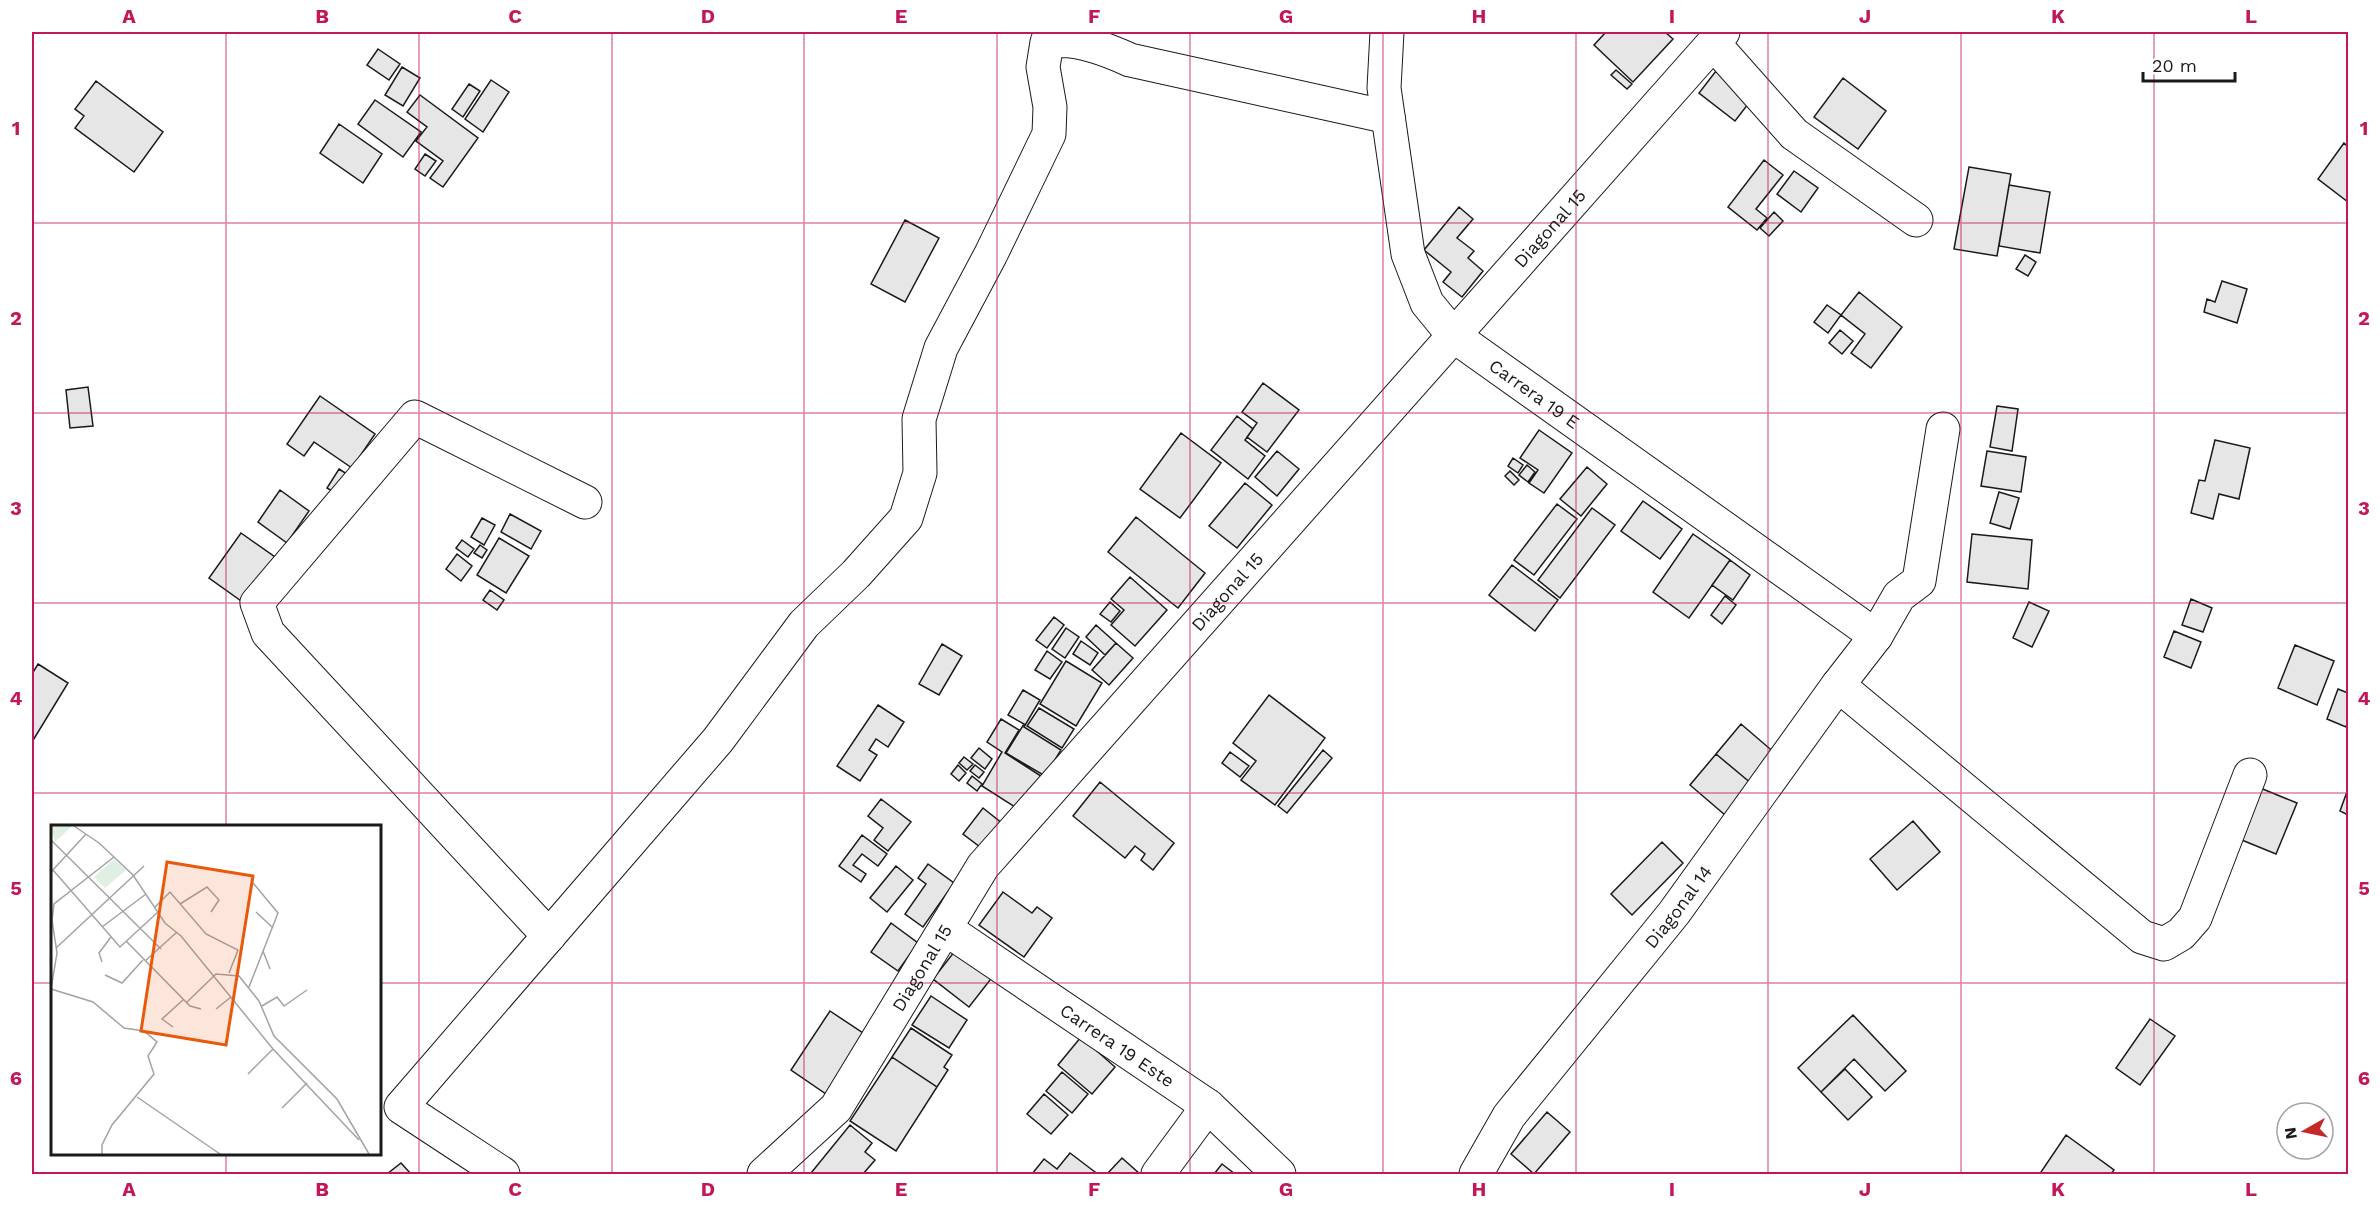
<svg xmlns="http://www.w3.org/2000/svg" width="2380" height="1206" font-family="'Work Sans',sans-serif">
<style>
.building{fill:#e6e6e6;stroke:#1a1a1a;stroke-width:1.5}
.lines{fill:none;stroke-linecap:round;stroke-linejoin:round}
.minor-casing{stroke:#1a1a1a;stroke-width:35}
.minor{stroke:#fff;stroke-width:33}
.grid{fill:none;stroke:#c2185b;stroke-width:1.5;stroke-opacity:0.55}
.labels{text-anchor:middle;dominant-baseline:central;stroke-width:4.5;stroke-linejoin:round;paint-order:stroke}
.street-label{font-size:18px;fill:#1a1a1a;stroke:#fff}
.inset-road{fill:none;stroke:#a3a3a3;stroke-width:1.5}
.view{fill:#e8590c;fill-opacity:0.15;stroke:#e8590c;stroke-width:3}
.inset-edge{fill:none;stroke:#1a1a1a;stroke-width:3}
.neatline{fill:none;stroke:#c2185b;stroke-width:2}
.grid-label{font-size:20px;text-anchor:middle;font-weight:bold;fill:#c2185b}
</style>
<rect width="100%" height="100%" fill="#fff"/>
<path class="building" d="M 1606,32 L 1665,32 L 1673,39 L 1633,82 L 1594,45 Z
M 378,49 L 400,64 L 389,80 L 367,65 Z
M 402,67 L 420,78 L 403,106 L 385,95 Z
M 1616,70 L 1632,84 L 1627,89 L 1611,75 Z
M 1716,71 L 1752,99 L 1735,121 L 1699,93 Z
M 1843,78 L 1886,111 L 1858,149 L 1814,117 Z
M 491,80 L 509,92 L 483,132 L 465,119 Z
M 96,81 L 163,132 L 134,172 L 75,128 L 84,116 L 75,109 Z
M 469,84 L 480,91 L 463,117 L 452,109 Z
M 420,95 L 478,138 L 443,187 L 430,178 L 443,161 L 416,141 L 427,127 L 407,112 Z
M 375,100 L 421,132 L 403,157 L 358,124 Z
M 339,124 L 382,154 L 363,183 L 320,153 Z
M 2344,143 L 2348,147 L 2348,202 L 2318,179 Z
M 425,154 L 436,161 L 425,176 L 415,169 Z
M 1764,160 L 1783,175 L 1756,209 L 1767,218 L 1757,230 L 1728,207 Z
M 1969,167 L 2011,174 L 1997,256 L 1954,249 Z
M 1794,171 L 1818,188 L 1801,212 L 1777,194 Z
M 2009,185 L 2050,192 L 2040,253 L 1999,246 Z
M 1459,207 L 1473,219 L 1457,238 L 1474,251 L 1468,258 L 1483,271 L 1462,297 L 1443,282 L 1451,272 L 1424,250 Z
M 1774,212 L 1783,221 L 1769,236 L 1760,228 Z
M 905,220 L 939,238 L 905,302 L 871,284 Z
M 2025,255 L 2036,262 L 2028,276 L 2016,269 Z
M 2222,281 L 2247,289 L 2237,323 L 2204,312 L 2207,299 L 2215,302 Z
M 1859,292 L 1902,327 L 1871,368 L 1851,353 L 1865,334 L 1841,315 Z
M 1827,305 L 1841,315 L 1828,333 L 1814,322 Z
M 1840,330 L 1853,341 L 1842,354 L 1829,343 Z
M 1263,383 L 1299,410 L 1267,452 L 1247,437 L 1257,423 L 1242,412 Z
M 88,387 L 93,426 L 70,428 L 66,390 Z
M 320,396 L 375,434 L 352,468 L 314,442 L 304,456 L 287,444 Z
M 1997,406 L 2018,409 L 2012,451 L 1990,447 Z
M 1237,416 L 1253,429 L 1245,440 L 1265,456 L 1248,479 L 1211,450 Z
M 1539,430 L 1572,453 L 1544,493 L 1529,483 L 1538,470 L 1520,458 Z
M 1181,433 L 1221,463 L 1180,518 L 1140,489 Z
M 2215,440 L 2250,448 L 2239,499 L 2219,494 L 2213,519 L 2191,513 L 2199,480 L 2205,481 Z
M 1277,451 L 1299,469 L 1277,496 L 1255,477 Z
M 1987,451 L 2026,457 L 2021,492 L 1981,486 Z
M 1513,458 L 1523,465 L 1518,473 L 1508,466 Z
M 1527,465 L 1535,472 L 1528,482 L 1519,475 Z
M 1587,467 L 1607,484 L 1581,516 L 1560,499 Z
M 339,469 L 350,476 L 338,495 L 327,488 Z
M 1510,471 L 1519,480 L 1514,485 L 1505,476 Z
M 1245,483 L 1272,505 L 1237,548 L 1209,526 Z
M 280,490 L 309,511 L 287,543 L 258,522 Z
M 1999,492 L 2019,498 L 2010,529 L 1990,523 Z
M 1643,501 L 1682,529 L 1660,559 L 1621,531 Z
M 1557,504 L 1577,519 L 1534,575 L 1514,560 Z
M 1592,508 L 1615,525 L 1560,598 L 1538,580 Z
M 510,514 L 541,531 L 531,549 L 501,532 Z
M 1136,517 L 1205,573 L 1178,608 L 1108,552 Z
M 482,518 L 495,525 L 484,545 L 471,537 Z
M 241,533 L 275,557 L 244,603 L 209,578 Z
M 1693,534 L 1730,560 L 1689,618 L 1653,592 Z
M 1972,534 L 2032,540 L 2028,589 L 1967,582 Z
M 499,538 L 529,556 L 506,593 L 477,575 Z
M 462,540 L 474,549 L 468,557 L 456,548 Z
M 480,545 L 487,550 L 482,558 L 474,553 Z
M 457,554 L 472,566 L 461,581 L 446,569 Z
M 1730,560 L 1750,575 L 1733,600 L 1712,585 Z
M 1512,565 L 1558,600 L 1535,631 L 1489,595 Z
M 1130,577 L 1167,610 L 1135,646 L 1111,625 L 1124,610 L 1111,599 Z
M 490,590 L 504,600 L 497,610 L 483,600 Z
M 1725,596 L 1736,605 L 1722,624 L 1711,615 Z
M 2191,599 L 2212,608 L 2203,632 L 2182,625 Z
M 1110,602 L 1120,611 L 1111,622 L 1100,614 Z
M 2029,602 L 2049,611 L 2032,647 L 2013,638 Z
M 1054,617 L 1064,625 L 1047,648 L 1036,640 Z
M 1096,625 L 1116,643 L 1105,655 L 1086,637 Z
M 1066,628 L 1079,637 L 1065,658 L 1052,649 Z
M 2174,631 L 2201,642 L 2191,668 L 2164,657 Z
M 1081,641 L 1098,653 L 1090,665 L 1073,654 Z
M 1116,643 L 1133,658 L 1109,685 L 1092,670 Z
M 942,644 L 962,656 L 939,695 L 919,684 Z
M 2295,645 L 2334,661 L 2317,705 L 2278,688 Z
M 1047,651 L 1062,662 L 1050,679 L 1035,670 Z
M 1066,661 L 1102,683 L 1076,726 L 1040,704 Z
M 38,664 L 68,683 L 32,742 L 32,674 Z
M 2338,689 L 2348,693 L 2348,720 L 2346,727 L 2327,719 Z
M 1023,690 L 1040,700 L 1024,727 L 1061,750 L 1045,776 L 1006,753 L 1024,724 L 1008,715 Z
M 1269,695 L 1325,738 L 1275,805 L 1241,780 L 1256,761 L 1233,743 Z
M 878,705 L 904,722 L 888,747 L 876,739 L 869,750 L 877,755 L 860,781 L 837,766 Z
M 1039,708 L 1074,729 L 1062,748 L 1027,726 Z
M 1001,719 L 1019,730 L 1005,753 L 1044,778 L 1023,812 L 982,786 L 1002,752 L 987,742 Z
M 1741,724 L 1776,754 L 1752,784 L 1716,754 Z
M 979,748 L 992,759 L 985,769 L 971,758 Z
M 1323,750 L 1332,758 L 1287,813 L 1278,806 Z
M 1230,752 L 1249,766 L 1240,777 L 1222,763 Z
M 1716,754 L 1752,784 L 1725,815 L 1690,785 Z
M 964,757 L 973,764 L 967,770 L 959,763 Z
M 958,765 L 966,773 L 959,781 L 951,774 Z
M 975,765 L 984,772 L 979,778 L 970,771 Z
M 972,776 L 982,784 L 977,791 L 967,783 Z
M 1100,782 L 1174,843 L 1153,870 L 1141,860 L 1145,854 L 1135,846 L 1125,858 L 1073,816 Z
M 2253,785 L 2297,803 L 2276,854 L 2232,836 Z
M 2348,789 L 2348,815 L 2340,811 Z
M 881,799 L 911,822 L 888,851 L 874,840 L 883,828 L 868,816 Z
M 983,808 L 1003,824 L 984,850 L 963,834 Z
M 1913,821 L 1940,852 L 1897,890 L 1870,859 Z
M 862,835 L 887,854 L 878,866 L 862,854 L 853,865 L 866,874 L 861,882 L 839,866 Z
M 1662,842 L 1683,863 L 1632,915 L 1611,894 Z
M 928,864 L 954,883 L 923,927 L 905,914 L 926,884 L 918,878 Z
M 896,866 L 913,880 L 887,912 L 870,898 Z
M 1003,892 L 1032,913 L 1037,907 L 1052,918 L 1024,957 L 979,925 Z
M 891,923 L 918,943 L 898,971 L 871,952 Z
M 958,947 L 994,975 L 969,1007 L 933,979 Z
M 931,996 L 967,1020 L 949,1048 L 912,1025 Z
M 830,1011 L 866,1035 L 826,1094 L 791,1070 Z
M 1853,1015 L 1906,1071 L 1885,1091 L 1854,1059 L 1821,1092 L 1798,1068 Z
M 2150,1019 L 2175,1036 L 2140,1085 L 2116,1068 Z
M 911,1028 L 952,1055 L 944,1067 L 948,1070 L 937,1087 L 892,1057 Z
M 1081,1037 L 1115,1067 L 1092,1094 L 1058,1065 Z
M 892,1057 L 937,1087 L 896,1151 L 850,1121 Z
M 1845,1069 L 1872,1097 L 1848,1120 L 1821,1092 Z
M 1062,1072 L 1088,1094 L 1072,1113 L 1046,1091 Z
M 1044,1094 L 1068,1115 L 1051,1134 L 1027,1114 Z
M 1547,1112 L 1570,1132 L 1534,1174 L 1511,1154 Z
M 850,1125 L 872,1143 L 865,1152 L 875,1160 L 863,1174 L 813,1174 L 811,1173 Z
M 2066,1135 L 2114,1170 L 2111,1174 L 2044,1174 L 2041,1172 Z
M 1070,1153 L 1095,1172 L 1093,1174 L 1032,1174 L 1044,1159 L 1057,1169 Z
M 1122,1158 L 1140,1174 L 1107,1174 Z
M 401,1163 L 411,1174 L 387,1174 Z
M 1222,1164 L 1235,1174 L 1214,1174 Z"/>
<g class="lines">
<g class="minor-casing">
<g id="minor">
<path id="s1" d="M 1387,32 L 1384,88 L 1408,254 L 1427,303 L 1454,336 L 1876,636"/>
<path d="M 1714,44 L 1794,134 L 1916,220"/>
<path d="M 1838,685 L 2142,937 L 2164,944 L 2181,934 L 2195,918 L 2250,775"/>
<path id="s2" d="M 946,929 L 1208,1106 L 1279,1174"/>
<path d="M 549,936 L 268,633 L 257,603 L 415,417 L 585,502"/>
<path d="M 503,1174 L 401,1107 L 718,740 L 804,624 L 856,574 L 906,518 L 920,473 L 919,419 L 941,348 L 991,254 L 1049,134 L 1050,107 L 1043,67 L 1047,42 C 1073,36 1106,49 1130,60 L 1388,117"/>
<path id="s3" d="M 764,1174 L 836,1108 L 983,866 L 1723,32"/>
<path d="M 1158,1174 L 1208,1106"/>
<path id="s4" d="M 1476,1174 L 1509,1116 L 1674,913 L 1838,685 L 1876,636 L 1899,596 L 1919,581 L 1943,429"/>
</g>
</g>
<use href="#minor" class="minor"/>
</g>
<path class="grid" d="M 226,32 L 226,826M 419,32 L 419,1174M 612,32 L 612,1174M 804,32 L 804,1174M 997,32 L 997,1174M 1190,32 L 1190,1174M 1383,32 L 1383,1174M 1576,32 L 1576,1174M 1768,32 L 1768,1174M 1961,32 L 1961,1174M 2154,32 L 2154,1174M 32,223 L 2348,223M 32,413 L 2348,413M 32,603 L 2348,603M 32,793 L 2348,793M 32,983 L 52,983M 380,983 L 2348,983M 226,1154 L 226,1174"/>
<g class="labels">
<g class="street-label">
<text stroke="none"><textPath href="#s3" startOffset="1234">Diagonal 15</textPath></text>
<text stroke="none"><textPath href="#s1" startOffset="418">Carrera 19 E</textPath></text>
<text stroke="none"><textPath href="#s3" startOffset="748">Diagonal 15</textPath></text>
<text stroke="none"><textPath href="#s4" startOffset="336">Diagonal 14</textPath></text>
<text stroke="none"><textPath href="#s3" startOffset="262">Diagonal 15</textPath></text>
<text stroke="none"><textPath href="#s2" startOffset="207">Carrera 19 Este</textPath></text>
</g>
</g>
<g transform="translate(51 825)">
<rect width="330" height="330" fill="#fff"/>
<path d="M 0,1 L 21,1 L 4,17 ZM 63,34 L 75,45 L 54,63 L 43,52 Z" fill="#e0efe3"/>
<path class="inset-road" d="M 23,1 L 48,18 L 82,50 L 114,98 L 130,111 L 222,224 L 308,315M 0,15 L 110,124M 2,45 L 69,122 L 107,87M 0,47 L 35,9M 129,79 L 156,62 L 168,75 L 160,87M 104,82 L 119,67 L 155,109 L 187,125 L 178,148M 205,87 L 222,103M 51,102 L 95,69M 75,116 L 139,181 L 150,184M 5,123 L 93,41M 212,126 L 219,144M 94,136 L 126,107M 51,137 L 48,128 L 60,112M 54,150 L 71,158 L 92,135M 198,162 L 227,88 L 202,58M 0,164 L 42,177 L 73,203 L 93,206 L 106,217 L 97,231 L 103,249 L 61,300 L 51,320 L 51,329M 0,164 L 6,128 L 1,95 L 3,79 L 63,32M 136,177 L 165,149 L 188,151 L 208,176 L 223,211 L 286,274 L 318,329M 211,181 L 226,172 L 233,181 L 256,165M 165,184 L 180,172M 122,202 L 111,194 L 133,174M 197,249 L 222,224M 86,272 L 169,329M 231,283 L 256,258"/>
<path class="view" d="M 116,37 L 202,51 L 175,220 L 90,206 Z"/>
<rect width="330" height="330" class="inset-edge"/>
</g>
<rect width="2380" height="1206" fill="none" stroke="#ffffff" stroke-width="66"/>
<g transform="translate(2305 1131) rotate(261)"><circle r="28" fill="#ffffff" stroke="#a3a3a3" stroke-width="1.5"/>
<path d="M0-4.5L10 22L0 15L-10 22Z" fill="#c62828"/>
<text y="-9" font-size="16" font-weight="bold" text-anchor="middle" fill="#1a1a1a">N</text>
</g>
<path d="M2143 72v9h92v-9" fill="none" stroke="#1a1a1a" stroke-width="3"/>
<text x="2152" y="72" font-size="18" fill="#1a1a1a" stroke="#ffffff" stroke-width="4.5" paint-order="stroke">20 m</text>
<rect x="33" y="33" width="2314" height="1140" class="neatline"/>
<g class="grid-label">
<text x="129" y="23">A</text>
<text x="322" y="23">B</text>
<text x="515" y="23">C</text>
<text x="708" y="23">D</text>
<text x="901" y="23">E</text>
<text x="1094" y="23">F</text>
<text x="1286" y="23">G</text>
<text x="1479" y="23">H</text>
<text x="1672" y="23">I</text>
<text x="1865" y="23">J</text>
<text x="2058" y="23">K</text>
<text x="2251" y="23">L</text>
<text x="16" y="135">1</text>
<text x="2364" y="135">1</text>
<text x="16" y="325">2</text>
<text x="2364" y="325">2</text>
<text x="16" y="515">3</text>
<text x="2364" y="515">3</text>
<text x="16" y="705">4</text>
<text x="2364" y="705">4</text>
<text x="16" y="895">5</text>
<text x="2364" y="895">5</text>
<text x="16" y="1085">6</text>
<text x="2364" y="1085">6</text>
<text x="129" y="1196">A</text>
<text x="322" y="1196">B</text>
<text x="515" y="1196">C</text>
<text x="708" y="1196">D</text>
<text x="901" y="1196">E</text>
<text x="1094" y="1196">F</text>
<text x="1286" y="1196">G</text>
<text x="1479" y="1196">H</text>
<text x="1672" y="1196">I</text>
<text x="1865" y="1196">J</text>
<text x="2058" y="1196">K</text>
<text x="2251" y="1196">L</text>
</g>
</svg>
